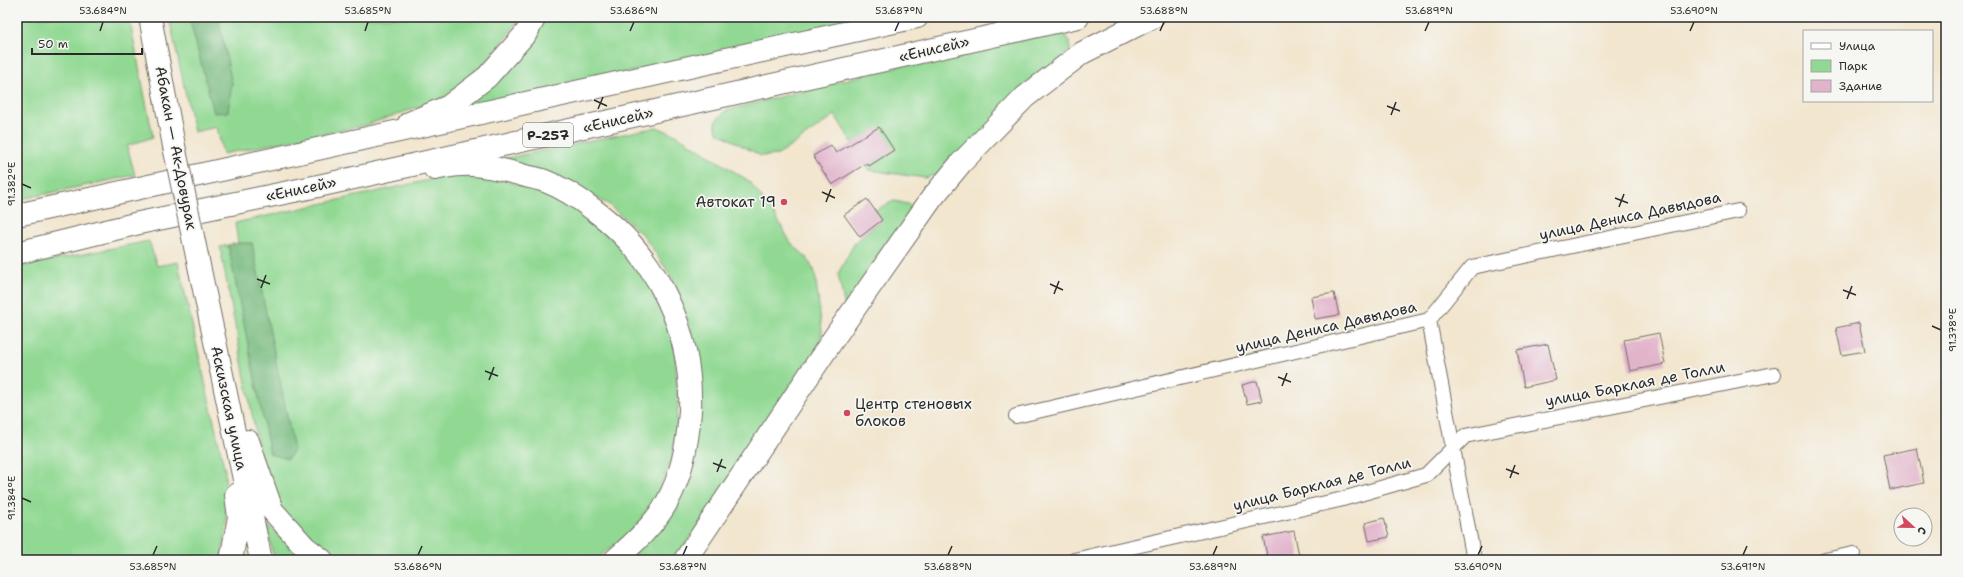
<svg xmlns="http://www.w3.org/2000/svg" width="1963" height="577" font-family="'Shantell Sans',sans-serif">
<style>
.green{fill:#91d993;stroke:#5e825f}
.forest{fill:#74b97d;stroke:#507254}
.building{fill:#e2b4cc}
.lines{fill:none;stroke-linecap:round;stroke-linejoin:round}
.minor-casing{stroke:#716c64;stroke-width:16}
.primary-casing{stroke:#716c64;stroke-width:24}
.trunk-casing{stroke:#716c64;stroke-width:24}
.minor{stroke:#fff;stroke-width:14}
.primary{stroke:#fff;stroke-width:22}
.trunk{stroke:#fff;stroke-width:22}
.primary-bridge-casing{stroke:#716c64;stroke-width:24;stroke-linecap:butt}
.primary-bridge{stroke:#fff;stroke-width:22}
.ticks{fill:none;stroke:#2b2b2b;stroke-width:1.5}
.poi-dot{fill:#d1495b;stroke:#f6f6f2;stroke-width:1.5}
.labels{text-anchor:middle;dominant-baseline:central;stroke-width:3.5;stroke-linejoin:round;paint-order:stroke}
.shield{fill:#f6f6f2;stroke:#686867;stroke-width:1}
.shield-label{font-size:14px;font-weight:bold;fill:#2b2b2b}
.street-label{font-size:15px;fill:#2b2b2b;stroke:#f6f6f2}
.poi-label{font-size:15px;fill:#2b2b2b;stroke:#f6f6f2;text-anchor:end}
.neatline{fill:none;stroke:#2b2b2b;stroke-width:1.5}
.ticks-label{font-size:10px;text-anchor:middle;fill:#2b2b2b}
</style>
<rect width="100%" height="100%" fill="#f6f6f2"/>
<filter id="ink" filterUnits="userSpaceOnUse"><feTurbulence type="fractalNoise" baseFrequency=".025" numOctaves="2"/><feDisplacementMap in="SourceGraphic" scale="8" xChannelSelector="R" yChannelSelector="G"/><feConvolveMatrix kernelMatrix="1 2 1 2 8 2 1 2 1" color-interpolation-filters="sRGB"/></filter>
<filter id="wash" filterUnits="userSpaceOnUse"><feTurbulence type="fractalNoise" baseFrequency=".012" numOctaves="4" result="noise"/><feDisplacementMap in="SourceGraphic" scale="16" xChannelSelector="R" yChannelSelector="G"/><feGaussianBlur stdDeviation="0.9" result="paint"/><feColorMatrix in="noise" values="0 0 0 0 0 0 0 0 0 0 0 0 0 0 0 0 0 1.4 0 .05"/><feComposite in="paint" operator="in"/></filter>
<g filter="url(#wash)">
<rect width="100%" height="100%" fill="#f2e6cf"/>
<path class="green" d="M 17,17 L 129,17 L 153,137 L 127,146 L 135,175 L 17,200 Z
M 169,17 L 521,17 L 488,61 L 442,99 L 366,125 L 223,154 L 217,127 L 194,132 Z
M 545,17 L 888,17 L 457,109 Z
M 1062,33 L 1070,41 L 1070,51 L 939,178 L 934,175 L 925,178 L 869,170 L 835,115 L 778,155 L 761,156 L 717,132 L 715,122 L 725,111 L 973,47 Z
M 657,127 L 678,136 L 749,181 L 774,214 L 791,243 L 807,258 L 815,273 L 822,331 L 819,349 L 675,560 L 627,560 L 671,509 L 691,331 L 673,279 L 644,236 L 608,204 L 547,173 L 498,160 Z
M 451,175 L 497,178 L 533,189 L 596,217 L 634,249 L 674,337 L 678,407 L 672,459 L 655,499 L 633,530 L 595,560 L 341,560 L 310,543 L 275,503 L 260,456 L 220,247 L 238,243 L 235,223 Z
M 894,201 L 917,206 L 846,312 L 838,274 L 854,244 L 860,237 L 882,220 L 875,210 Z
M 149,241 L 157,266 L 178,262 L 225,471 L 227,526 L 221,560 L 17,560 L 17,267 Z
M 267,525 L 307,560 L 274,560 Z"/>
<path class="forest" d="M 189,17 L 218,17 L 232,83 L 228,112 L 214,113 Z
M 239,243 L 252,243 L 294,450 L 288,459 L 270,454 L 228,245 Z"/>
<g id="blocks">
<path class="building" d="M 879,127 L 894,150 L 869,166 L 867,163 L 832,185 L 813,156 L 831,145 L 836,153 Z
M 867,199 L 882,220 L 860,237 L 844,215 Z
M 1334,293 L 1339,315 L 1315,319 L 1311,297 Z
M 1859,323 L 1865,351 L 1842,355 L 1836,328 Z
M 1659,333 L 1665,364 L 1630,371 L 1624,340 Z
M 1548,344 L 1556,380 L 1524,387 L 1517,350 Z
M 1257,381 L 1262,401 L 1247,404 L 1242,385 Z
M 1917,448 L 1924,483 L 1890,490 L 1883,455 Z
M 1384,518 L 1389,537 L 1369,541 L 1365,523 Z
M 1294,531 L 1300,560 L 1268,560 L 1263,537 Z"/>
</g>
</g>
<g filter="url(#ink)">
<use href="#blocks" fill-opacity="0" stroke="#716c64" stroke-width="1"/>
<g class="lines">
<g class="minor-casing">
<path id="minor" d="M 1429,320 L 1474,560
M 1016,416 L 1429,320 L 1472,267 L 1738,211
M 1074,560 L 1339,500 L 1426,475 L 1465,436 L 1774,374
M 1825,560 L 1853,554"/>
</g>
<g class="primary-casing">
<path id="primary" d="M 150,17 L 174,146
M 409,123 L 449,106 L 487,77 L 526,33 L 535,17
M 435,169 C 444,167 453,165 462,165 C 480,163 502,170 519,174 C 527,177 537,178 545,181 C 563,188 580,199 594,210 C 658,257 693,332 690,411 C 688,441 682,475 667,502 C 655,524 634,543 615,560
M 197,256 L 261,560
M 248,441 L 272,510 L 305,547 L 322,560
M 231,560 L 239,517 L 236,495
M 685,560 L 836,335 L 932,198 L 961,163 L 1025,97 L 1082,53 L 1153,17"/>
</g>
<g class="trunk-casing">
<path id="trunk" d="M 17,215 L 917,17
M 17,253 L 139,223 L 318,186 L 1078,17"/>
</g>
<use href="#minor" class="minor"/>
<use href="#primary" class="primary"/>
<use href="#trunk" class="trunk"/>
<g class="primary-bridge-casing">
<path id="primary-bridge" d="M 174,146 L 197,256"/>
</g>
<use href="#primary-bridge" class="primary-bridge"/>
</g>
</g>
<path class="ticks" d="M 100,31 L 103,22M 365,31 L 368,22M 630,31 L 634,22M 895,31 L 899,22M 1160,31 L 1164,22M 1425,31 L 1429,22M 1690,31 L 1694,22M 594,100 L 607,106M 1387,106 L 1400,111M 598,109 L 603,97M 1391,115 L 1396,102M 22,184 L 31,188M 822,192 L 835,198M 1615,198 L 1628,203M 826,202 L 831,189M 1619,207 L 1624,194M 257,279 L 270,284M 1050,284 L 1063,290M 261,288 L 266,275M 1843,290 L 1856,295M 1054,294 L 1059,281M 1847,299 L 1852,286M 1932,326 L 1941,330M 485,371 L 498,376M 1278,377 L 1291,382M 489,380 L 494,367M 1282,386 L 1287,373M 713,463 L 726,468M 1506,469 L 1519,474M 717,472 L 722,459M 1510,478 L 1515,465M 22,498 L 31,502M 153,555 L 157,546M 418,555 L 422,546M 683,555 L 687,546M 948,555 L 952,546M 1213,555 L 1217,546M 1478,555 L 1482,546M 1743,555 L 1747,546"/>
<g class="poi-dot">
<circle cx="784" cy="202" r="4"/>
<circle cx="847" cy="413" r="4"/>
</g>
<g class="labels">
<rect class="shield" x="523" y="123" width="50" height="24" rx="3"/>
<g class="shield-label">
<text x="548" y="135">Р-257</text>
</g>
<g class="street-label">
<text transform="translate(934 49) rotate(-13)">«Енисей»</text>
<text transform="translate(618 120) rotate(-13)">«Енисей»</text>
<text transform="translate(176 148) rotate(79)">Абакан — Ак-Довурак</text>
<text transform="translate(301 189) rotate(-12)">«Енисей»</text>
<text transform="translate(1630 216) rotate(-12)">улица Дениса Давыдова</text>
<text transform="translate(1326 327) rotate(-13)">улица Дениса Давыдова</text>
<text transform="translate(1635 384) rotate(-11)">улица Барклая де Толли</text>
<text transform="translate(229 408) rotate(78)">Аскизская улица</text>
<text transform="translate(1322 484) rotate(-14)">улица Барклая де Толли</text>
</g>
<g class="poi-label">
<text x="776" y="202">Автокат 19</text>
<text x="855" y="404" text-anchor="start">Центр стеновых<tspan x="855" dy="17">блоков</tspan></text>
</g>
</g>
<rect width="1963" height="577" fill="none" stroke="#f6f6f2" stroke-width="44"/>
<rect x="1803" y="30" width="130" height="72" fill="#f6f6f2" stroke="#a5a5a2"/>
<rect x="1811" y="43" width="20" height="6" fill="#ffffff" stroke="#a5a5a2"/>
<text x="1839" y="50" font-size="12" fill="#2b2b2b">Улица</text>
<rect x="1811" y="60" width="20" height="12" fill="#91d993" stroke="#a5a5a2"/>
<text x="1839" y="70" font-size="12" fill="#2b2b2b">Парк</text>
<rect x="1811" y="80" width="20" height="12" fill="#e2b4cc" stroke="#a5a5a2"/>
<text x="1839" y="90" font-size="12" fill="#2b2b2b">Здание</text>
<g transform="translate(1913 527) rotate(112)"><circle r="19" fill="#f6f6f2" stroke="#a5a5a2"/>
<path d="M0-3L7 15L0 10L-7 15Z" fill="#d1495b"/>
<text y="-6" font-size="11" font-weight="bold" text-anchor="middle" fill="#2b2b2b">С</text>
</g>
<path d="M32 48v6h110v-6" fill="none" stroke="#2b2b2b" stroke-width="2"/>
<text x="38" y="48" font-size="12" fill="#2b2b2b" stroke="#f6f6f2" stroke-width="3" paint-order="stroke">50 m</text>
<rect x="22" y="22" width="1919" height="533" class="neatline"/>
<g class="ticks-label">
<text x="103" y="14">53.684°N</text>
<text x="368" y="14">53.685°N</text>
<text x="634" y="14">53.686°N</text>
<text x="899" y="14">53.687°N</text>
<text x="1164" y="14">53.688°N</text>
<text x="1429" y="14">53.689°N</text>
<text x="1694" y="14">53.690°N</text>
<text transform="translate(11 184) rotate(-90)" y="4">91.382°E</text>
<text transform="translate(1952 330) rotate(-90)" y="4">91.378°E</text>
<text transform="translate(11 498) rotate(-90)" y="4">91.384°E</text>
<text x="153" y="570">53.685°N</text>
<text x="418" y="570">53.686°N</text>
<text x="683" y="570">53.687°N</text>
<text x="948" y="570">53.688°N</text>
<text x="1213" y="570">53.689°N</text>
<text x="1478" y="570">53.690°N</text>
<text x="1743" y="570">53.691°N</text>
</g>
</svg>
